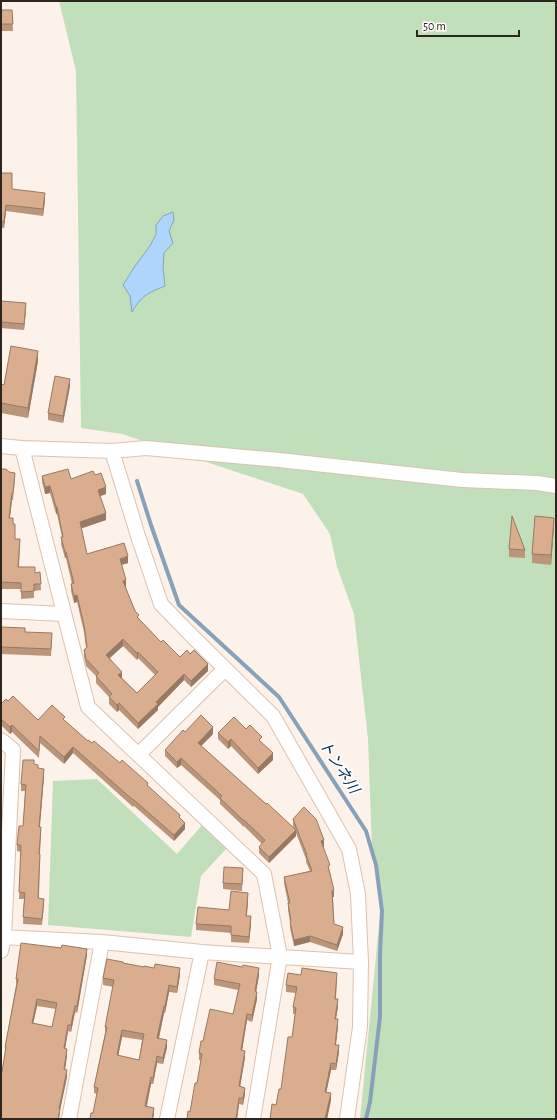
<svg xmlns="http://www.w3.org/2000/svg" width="557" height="1120" font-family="'Alegreya Sans','Noto Sans JP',sans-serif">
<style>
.green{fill:#c2dfbb}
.water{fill:#aed6fc;stroke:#88a1ba}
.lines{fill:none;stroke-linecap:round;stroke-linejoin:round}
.stream{stroke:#88a1ba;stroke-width:4}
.minor-casing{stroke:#dbc2b0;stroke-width:16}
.minor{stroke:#fff;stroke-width:14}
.wall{fill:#bb9579;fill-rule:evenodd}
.shaded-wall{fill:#987963}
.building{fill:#d9ad8d;stroke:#987963;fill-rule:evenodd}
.labels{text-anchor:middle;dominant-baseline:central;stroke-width:3.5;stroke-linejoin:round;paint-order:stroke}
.water-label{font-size:15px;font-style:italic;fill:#002c4e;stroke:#fff}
</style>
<rect width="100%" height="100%" fill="#fcf2ea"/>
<path class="green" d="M 59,1 L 556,1 L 556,1119 L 360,1119 L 382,895 L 372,850 L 368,739 L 354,614 L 337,567 L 330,534 L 303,494 L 122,434 L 81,428 L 76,71 Z
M 97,779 L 177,854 L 202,825 L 227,848 L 201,876 L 191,937 L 48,925 L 53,781 Z"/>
<path class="water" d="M 173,212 L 174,220 L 169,231 L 173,243 L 164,253 L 163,268 L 165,286 C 148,293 142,295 132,312 L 130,296 L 123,285 L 135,266 L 150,246 L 156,234 L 156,225 L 163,216 Z"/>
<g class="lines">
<path class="stream" d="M 137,481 L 151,525 L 179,605 L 279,697 L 366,831 L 376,865 L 382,911 L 380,954 L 380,1017 L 370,1102 L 366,1119"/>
<g class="minor-casing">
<path id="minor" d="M 1,446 L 22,448 L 112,451 L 138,536 L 161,604 L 189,633 L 273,716 L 349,849 L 358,894 L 361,962 L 360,1027 L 347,1119
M 22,448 L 88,707 L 264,874 L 280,956 L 253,1119
M 112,451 L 146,448 L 279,460 L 462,480 L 537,483 L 556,486
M 1,611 L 64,614
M 1,740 L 13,750 L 4,937 L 1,951
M 139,754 L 225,669
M 1,937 L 102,942 L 202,952 L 167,1119
M 202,952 L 361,962
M 69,1119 L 102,942"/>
</g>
<use href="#minor" class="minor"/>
</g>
<path class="wall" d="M 1,10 L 12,10 L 13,31 L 1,31 Z
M 1,173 L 12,189 L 45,200 L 43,216 L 6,211 L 4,228 L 1,228 Z
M 1,301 L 26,309 L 24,330 L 1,328 Z
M 38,361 L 28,418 L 1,413 L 1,384 L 4,385 Z
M 70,386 L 63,423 L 48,420 L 48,413 Z
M 1,469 L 15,479 L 13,500 L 12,500 L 10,518 L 13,524 L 15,539 L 20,545 L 19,567 L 35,573 L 40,572 L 41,590 L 34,591 L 34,598 L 21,599 L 21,589 L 1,589 Z
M 95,475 L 106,494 L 100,496 L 106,520 L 81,528 L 87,554 L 128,563 L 122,565 L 126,587 L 125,587 L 139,619 L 161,642 L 180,657 L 208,671 L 191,687 L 184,680 L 158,707 L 158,710 L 138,729 L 119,710 L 117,712 L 109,704 L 109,697 L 96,683 L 96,676 L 86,666 L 84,657 L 84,650 L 86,648 L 84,632 L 77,602 L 74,603 L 71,591 L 71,584 L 72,584 L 66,558 L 65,558 L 61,544 L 62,537 L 57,514 L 56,514 L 50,493 L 45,494 L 42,482 L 42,476 L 71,479 ZM 123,646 L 137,660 L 138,658 L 155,675 L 137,693 L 122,678 L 110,658 Z
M 554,527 L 551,565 L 532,563 L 532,554 Z
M 509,549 L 525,550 L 525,558 L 509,557 Z
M 1,627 L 25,632 L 52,640 L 51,656 L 1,654 Z
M 8,701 L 38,720 L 65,721 L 88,741 L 92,743 L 120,763 L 148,786 L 180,819 L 185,829 L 174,841 L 134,806 L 133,807 L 73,753 L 64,764 L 40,743 L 39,758 L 12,732 L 10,734 L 1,725 L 1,704 Z
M 218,733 L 262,743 L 273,760 L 258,774 L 231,746 L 228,749 L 218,739 Z
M 213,734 L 201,746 L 266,804 L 294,828 L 293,826 L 293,819 L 324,847 L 323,847 L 330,872 L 334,897 L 333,897 L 334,924 L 343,934 L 337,951 L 310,942 L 294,946 L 290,928 L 290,922 L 288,910 L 288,903 L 284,883 L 284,877 L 310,871 L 306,862 L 306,859 L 296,833 L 296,836 L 269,863 L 259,853 L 259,847 L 262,844 L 244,826 L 244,827 L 220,804 L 220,800 L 181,765 L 177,768 L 165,756 L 165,750 Z
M 34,764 L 38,769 L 44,776 L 40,827 L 41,834 L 40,854 L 39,898 L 44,905 L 42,925 L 23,924 L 24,899 L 19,899 L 21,852 L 17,851 L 17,845 L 23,826 L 25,791 L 21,791 L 21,784 Z
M 243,875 L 242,891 L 223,889 L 223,883 Z
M 248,900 L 247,916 L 251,923 L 249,943 L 231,942 L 231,933 L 196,930 L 196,924 L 229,910 Z
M 87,955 L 77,1013 L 75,1012 L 71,1032 L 68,1031 L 65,1049 L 67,1055 L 65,1070 L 67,1077 L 60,1110 L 59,1119 L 1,1119 L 2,1072 L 5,1053 L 5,1047 L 16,985 L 16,979 ZM 37,1006 L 56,1009 L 52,1027 L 33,1023 Z
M 123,963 L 180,975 L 177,993 L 169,992 L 165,1013 L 164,1013 L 159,1039 L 167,1047 L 163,1064 L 157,1063 L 153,1084 L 151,1084 L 147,1106 L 154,1115 L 93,1113 L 97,1094 L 94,1093 L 94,1087 L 105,1033 L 105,1027 L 113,987 L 103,985 L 103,978 ZM 122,1037 L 142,1040 L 139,1060 L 118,1056 Z
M 259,975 L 256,992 L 257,999 L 252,1022 L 247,1020 L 242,1050 L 245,1057 L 240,1087 L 245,1094 L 243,1105 L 239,1104 L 237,1119 L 187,1119 L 190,1112 L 197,1083 L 201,1060 L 199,1060 L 199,1053 L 203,1041 L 233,1014 L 238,990 L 214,985 L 214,979 Z
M 337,979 L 336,999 L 338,1006 L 336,1019 L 338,1026 L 336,1045 L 339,1052 L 336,1070 L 331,1070 L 326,1092 L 331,1100 L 327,1119 L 270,1119 L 276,1105 L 281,1089 L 292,1037 L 295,1014 L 293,1014 L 293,1007 L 296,993 L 286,992 L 286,985 Z"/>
<path class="shaded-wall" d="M 45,193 L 45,200 L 43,216 L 43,209 Z
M 6,205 L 6,211 L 4,228 L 4,222 Z
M 26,303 L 26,309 L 24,330 L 24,324 Z
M 38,351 L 38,361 L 28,418 L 28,408 Z
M 70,379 L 70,386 L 63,423 L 63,416 Z
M 50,486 L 50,493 L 45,494 L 45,487 Z
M 106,487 L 106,494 L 98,497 L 98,490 Z
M 12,493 L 12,500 L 9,524 L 9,518 Z
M 56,507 L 57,507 L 57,514 L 56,514 Z
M 106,513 L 106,520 L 80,529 L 80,522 Z
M 554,518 L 554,527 L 551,565 L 551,555 Z
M 65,552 L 66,552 L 66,558 L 65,558 Z
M 128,556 L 128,563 L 120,565 L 120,559 Z
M 126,580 L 126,587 L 123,588 L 123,581 Z
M 77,595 L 77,602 L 74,603 L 74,596 Z
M 123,639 L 123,646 L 106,661 L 106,655 Z
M 138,652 L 138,658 L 137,660 L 137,653 Z
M 208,664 L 208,671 L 191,687 L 191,681 Z
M 122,672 L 122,678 L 118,682 L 118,675 Z
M 184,674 L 184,680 L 158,707 L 158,710 L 138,729 L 138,723 L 156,702 Z
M 119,703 L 119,710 L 117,712 L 117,705 Z
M 12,725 L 12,732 L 10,734 L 10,727 Z
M 213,727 L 213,734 L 198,749 L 198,743 Z
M 231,739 L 231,746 L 228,749 L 228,742 Z
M 73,747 L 73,753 L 64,764 L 64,757 Z
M 273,753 L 273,760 L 258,774 L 258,768 Z
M 181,758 L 181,765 L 177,768 L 177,762 Z
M 44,769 L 44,776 L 39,834 L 39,827 Z
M 185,823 L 185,829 L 174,841 L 174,835 Z
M 296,830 L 296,836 L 269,863 L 269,857 Z
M 324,840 L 324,847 L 321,848 L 321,841 Z
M 334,890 L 334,897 L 332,897 L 332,891 Z
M 248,893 L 248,900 L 246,922 L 246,916 Z
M 251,916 L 251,923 L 249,943 L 249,937 Z
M 343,927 L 343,934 L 337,951 L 337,945 Z
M 310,936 L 310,942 L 294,946 L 294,940 Z
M 87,949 L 87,955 L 77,1013 L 77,1006 Z
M 180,968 L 180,975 L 177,993 L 177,987 Z
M 259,968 L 259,975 L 255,998 L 255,991 Z
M 169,985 L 169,992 L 165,1013 L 165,1006 Z
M 257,992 L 257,999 L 252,1022 L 252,1015 Z
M 37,999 L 37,1006 L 32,1029 L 32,1023 Z
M 338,999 L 338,1006 L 335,1025 L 335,1019 Z
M 75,1006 L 75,1012 L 71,1032 L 71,1025 Z
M 164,1006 L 164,1013 L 157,1045 L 157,1038 Z
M 247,1014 L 247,1020 L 241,1057 L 241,1050 Z
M 338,1019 L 338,1026 L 335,1051 L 335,1045 Z
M 68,1025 L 68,1031 L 64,1055 L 64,1048 Z
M 122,1030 L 122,1037 L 117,1062 L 117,1055 Z
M 167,1040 L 167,1047 L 163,1064 L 163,1058 Z
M 339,1045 L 339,1052 L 336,1070 L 336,1064 Z
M 67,1049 L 67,1055 L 64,1076 L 64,1069 Z
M 245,1051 L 245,1057 L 239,1093 L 239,1086 Z
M 157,1056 L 157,1063 L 153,1084 L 153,1078 Z
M 331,1063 L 331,1070 L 325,1099 L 325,1092 Z
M 67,1070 L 67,1077 L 60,1110 L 59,1119 L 58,1119 L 59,1109 Z
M 151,1077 L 151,1084 L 145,1113 L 145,1106 Z
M 245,1088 L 245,1094 L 243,1105 L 243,1098 Z
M 331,1093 L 331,1100 L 327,1119 L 325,1119 Z
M 239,1098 L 239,1104 L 237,1119 L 236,1119 Z
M 154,1108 L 154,1115 L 153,1119 L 152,1119 Z"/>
<path class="building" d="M 1,10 L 12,10 L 13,24 L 1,24 Z
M 1,173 L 12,173 L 12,189 L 45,193 L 43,209 L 6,205 L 4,222 L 1,221 Z
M 1,301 L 26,303 L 24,324 L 1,322 Z
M 11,346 L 38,351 L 28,408 L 1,403 L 1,384 L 4,385 Z
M 55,376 L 70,379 L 63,416 L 48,413 Z
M 1,469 L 6,469 L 9,472 L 15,473 L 13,493 L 12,493 L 9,518 L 13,518 L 13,524 L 15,524 L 15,539 L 20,539 L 18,567 L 35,567 L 35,573 L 40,572 L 41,584 L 34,584 L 34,591 L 21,592 L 21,583 L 1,582 Z
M 68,469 L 71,479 L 93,471 L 95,475 L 101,473 L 106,487 L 98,490 L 106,513 L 80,522 L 87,554 L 124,543 L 128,556 L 120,559 L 126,580 L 123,581 L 135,611 L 139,615 L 137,617 L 161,642 L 163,640 L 180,657 L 187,650 L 190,654 L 194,650 L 208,664 L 191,681 L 184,674 L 156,702 L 158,704 L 138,723 L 119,703 L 117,705 L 109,697 L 112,694 L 96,676 L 99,673 L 86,659 L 84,650 L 87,647 L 84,625 L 77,595 L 74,596 L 71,584 L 74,583 L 66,552 L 65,552 L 61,537 L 63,537 L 57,507 L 56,507 L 50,486 L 45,487 L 42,476 ZM 123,639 L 137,653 L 138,652 L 158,672 L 137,693 L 118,675 L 122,672 L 106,655 Z
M 512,516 L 525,550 L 509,549 Z
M 535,516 L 554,518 L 551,555 L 532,554 Z
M 1,627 L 25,628 L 25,632 L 52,633 L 51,649 L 1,647 Z
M 13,696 L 38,720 L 52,705 L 65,717 L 63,719 L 88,741 L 88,740 L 92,743 L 94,741 L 120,763 L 122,760 L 148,783 L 147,785 L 180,815 L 179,817 L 185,823 L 174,835 L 134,800 L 133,800 L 73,747 L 64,757 L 40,736 L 39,751 L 12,725 L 10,727 L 1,719 L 1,704 L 6,699 L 8,701 Z
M 201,715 L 213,727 L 198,743 L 266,804 L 267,803 L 296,830 L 269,857 L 259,847 L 265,840 L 244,820 L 244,821 L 220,798 L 222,796 L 181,758 L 177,762 L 165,750 L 183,730 L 185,732 Z
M 234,717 L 246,729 L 250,725 L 262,737 L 259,740 L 273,753 L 258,768 L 231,739 L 228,742 L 218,733 Z
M 23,760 L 34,760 L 34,764 L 38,765 L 38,768 L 44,769 L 39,827 L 41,827 L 39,854 L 40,854 L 38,898 L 44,899 L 42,919 L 23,917 L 25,893 L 19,892 L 21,845 L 17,845 L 19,826 L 23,826 L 26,785 L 21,784 Z
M 304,807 L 316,819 L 324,840 L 321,841 L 330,865 L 328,866 L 334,890 L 332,891 L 334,924 L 343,927 L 337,945 L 310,936 L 294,940 L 290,922 L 291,921 L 288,903 L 290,903 L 284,877 L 312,871 L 306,855 L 307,855 L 293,819 Z
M 224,867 L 243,868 L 242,884 L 223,883 Z
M 231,891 L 248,893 L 246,916 L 251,916 L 249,937 L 231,935 L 231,926 L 196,924 L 198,907 L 229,910 Z
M 21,943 L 61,948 L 62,945 L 87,949 L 77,1006 L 75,1006 L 71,1025 L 68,1025 L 64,1048 L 67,1049 L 64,1069 L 67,1070 L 59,1109 L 60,1109 L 58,1119 L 1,1119 L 1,1072 L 2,1072 L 6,1047 L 5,1047 L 18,979 L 16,979 ZM 37,999 L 57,1003 L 52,1027 L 32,1023 Z
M 107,959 L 123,962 L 123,963 L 144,967 L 144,966 L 154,968 L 155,964 L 180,968 L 177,987 L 169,985 L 165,1006 L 164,1006 L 157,1038 L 167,1040 L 163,1058 L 157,1056 L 153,1078 L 151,1077 L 145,1106 L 154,1108 L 152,1119 L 90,1119 L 91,1113 L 93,1113 L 98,1088 L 94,1087 L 107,1027 L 105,1027 L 114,980 L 103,978 ZM 122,1030 L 144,1034 L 139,1060 L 117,1055 Z
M 217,962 L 242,967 L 243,965 L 259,968 L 255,991 L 257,992 L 252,1015 L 247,1014 L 241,1050 L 245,1051 L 239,1086 L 245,1088 L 243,1098 L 239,1098 L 236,1119 L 187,1119 L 188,1111 L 190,1112 L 195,1083 L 197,1083 L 202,1054 L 199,1053 L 201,1041 L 203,1041 L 210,1009 L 233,1014 L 240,984 L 214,979 Z
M 302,968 L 337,973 L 335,999 L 338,999 L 335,1019 L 338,1019 L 335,1045 L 339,1045 L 336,1064 L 331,1063 L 325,1092 L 331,1093 L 325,1119 L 270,1119 L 272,1104 L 276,1105 L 279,1089 L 281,1089 L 288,1037 L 292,1037 L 296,1008 L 293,1007 L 297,987 L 286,985 L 288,973 L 301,975 Z"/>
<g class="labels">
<g class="water-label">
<text transform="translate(339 767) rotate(57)">トンネ川</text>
</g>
</g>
<rect width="557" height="1120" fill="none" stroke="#2f251f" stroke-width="4"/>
<path d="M417 30v6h102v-6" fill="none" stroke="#2f251f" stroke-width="2"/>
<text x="423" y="30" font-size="12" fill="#2f251f" stroke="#ffffff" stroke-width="3" paint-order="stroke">50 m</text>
</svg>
